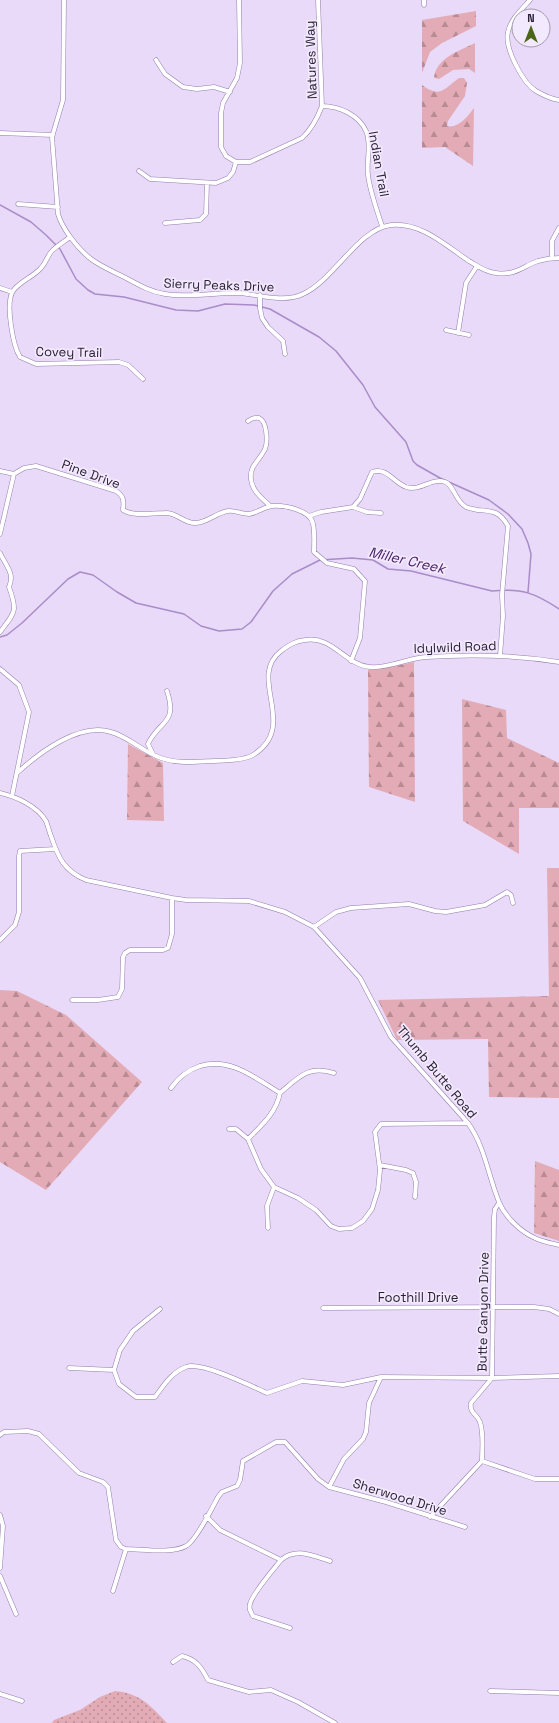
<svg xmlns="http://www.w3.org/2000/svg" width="559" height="1723" font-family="'Space Grotesk',sans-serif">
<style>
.grass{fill:url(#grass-dots)}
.forest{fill:url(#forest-firs)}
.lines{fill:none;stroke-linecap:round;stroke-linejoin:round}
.stream{stroke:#a98cc8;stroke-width:1.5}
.street-casing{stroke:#947dac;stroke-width:5}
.street{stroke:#fff;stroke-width:4}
.labels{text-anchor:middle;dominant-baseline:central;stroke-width:3.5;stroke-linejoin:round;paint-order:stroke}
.street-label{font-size:13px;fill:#2b2134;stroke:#f3e9fe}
.water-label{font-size:14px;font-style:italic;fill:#482067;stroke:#f3e9fe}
</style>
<defs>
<pattern id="grass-dots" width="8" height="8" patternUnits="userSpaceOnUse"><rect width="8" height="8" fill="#e3abb5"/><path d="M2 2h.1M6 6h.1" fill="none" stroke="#b88b94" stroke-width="1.8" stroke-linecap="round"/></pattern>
<pattern id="forest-firs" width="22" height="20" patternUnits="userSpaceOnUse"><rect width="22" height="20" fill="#e3abb5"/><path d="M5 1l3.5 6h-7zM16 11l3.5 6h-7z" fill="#b88b94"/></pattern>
</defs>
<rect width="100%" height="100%" fill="#e8daf8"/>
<path class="grass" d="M 115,1691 C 140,1693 151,1706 167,1723 L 52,1723 L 54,1720 L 80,1710 L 100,1697 Z"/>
<path class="forest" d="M 476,11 L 476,26 L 442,43 L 430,52 L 422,73 L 422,20 Z
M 475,43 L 475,73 L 469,69 L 453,70 L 439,79 L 434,78 C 436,58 459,51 475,43 Z
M 459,78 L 464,78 L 467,83 L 465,96 L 448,121 L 447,126 C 458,129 468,116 474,108 L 473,166 L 445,147 L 422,148 L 422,85 C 440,98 443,90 459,78 Z
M 414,662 L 415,802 L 369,787 L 368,670 L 383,669 Z
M 462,699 L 506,710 L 507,738 L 559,763 L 559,808 L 519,808 L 519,854 L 463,821 Z
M 128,744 L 163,763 L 164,821 L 127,820 Z
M 547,868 L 559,868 L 559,1098 L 489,1097 L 488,1039 L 397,1040 L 378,1000 L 549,996 Z
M 0,990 L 17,991 L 66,1015 L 142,1082 L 46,1190 L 0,1162 Z
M 535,1161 L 559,1170 L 559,1241 L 534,1233 Z"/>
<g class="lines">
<path class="stream" d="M 0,205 L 31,222 L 46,235 L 60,249 L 76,279 L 88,290 L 95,294 L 124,297 L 176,310 L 198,311 L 225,304 L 254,305 L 270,309 L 319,337 L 336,351 L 363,385 L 375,407 L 406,442 L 413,461 L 417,465 L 440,478 L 489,500 L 508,514 L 522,529 L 528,543 L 531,554 L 528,592
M 0,637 L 7,635 L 22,623 L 68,579 L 80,572 L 93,575 L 117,592 L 136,603 L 184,614 L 201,626 L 219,631 L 242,629 L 251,622 L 273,591 L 292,574 L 320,560 L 352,558 L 373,560 L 388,569 L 411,571 L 492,591 C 522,588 535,593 559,609"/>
<g class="street-casing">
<path id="street" d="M 64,0 L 63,100 L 52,137 L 58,214 C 61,224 65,230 71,238 C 89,262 100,265 126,278 C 139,285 151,292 165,294 C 190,298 215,292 240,293 C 259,295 285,303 303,294 C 334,280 358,229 391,225 C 421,222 445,245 469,261 C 478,266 485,272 496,273 C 515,276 523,266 538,261 C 545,259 552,258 559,258
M 239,0 L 240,63 L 237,78 L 223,103 L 221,113 L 221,147 L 226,156 L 236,162 L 250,162 L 302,138 C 312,129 317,119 322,106 L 318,0
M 424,0 L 424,5
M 530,0 C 522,9 510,20 508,32 C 504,48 523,83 536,91 C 543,95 551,99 559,100
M 156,60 L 165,74 L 183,87 L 197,89 L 214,87 L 230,92
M 322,106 C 339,106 359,115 366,131 C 372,144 366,161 368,175 C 370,192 377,210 382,226
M 0,133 L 53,135
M 139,171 L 150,179 L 216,183 L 228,178 L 233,172 L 236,162
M 18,204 L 58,207
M 165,223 L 200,220 L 206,214 L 207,183
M 70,237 C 64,242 56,246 51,252 C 47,257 46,263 41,268 C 33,277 19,282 13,291 C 5,303 13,346 20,357 L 36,364 L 119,362 L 128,365 L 143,379
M 552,258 L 552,241 L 559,228
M 0,288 L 12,292
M 260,295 L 260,308 L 262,318 L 268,327 L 283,341 L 285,354
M 446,330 L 469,335
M 458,333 L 466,283 L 477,266
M 248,421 C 252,418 255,417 259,418 C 267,421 268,442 265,449 C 260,460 249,466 251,479 C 252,491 262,498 270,506
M 0,471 L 14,474
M 14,474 L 24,468 L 36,466 L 116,491 C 124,496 124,501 123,510 C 135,517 151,513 165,513 C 177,512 184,524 196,523 C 208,522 216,513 228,511 C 234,510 242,514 249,514 C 257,513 264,507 272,506 C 284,505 311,510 313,524 C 315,533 314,543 314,552 L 327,563 L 354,569 L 365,581 L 360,638 L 351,661
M 353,507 L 360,499 L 372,472 C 387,467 393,482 406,487 C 420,492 432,477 445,482 C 454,485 455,501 466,507 C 470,509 474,509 478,510 C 494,511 500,512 508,526 L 502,595 L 503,616 L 500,656
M 309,516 L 321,512 L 353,507 L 367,512 L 381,513
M 0,534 L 14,474
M 0,553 C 6,566 15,573 9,587 C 18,612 15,612 0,632
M 0,669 L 19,685 L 29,712 L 12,796
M 153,754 L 148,744 C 159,720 178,725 167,691
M 17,773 C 39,753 79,722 111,732 C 129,737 143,752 161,758 C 178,764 196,762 214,761 C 223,761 245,760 253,755 C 300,726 246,678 281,651 C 289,645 295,641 305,640 C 332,635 345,665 370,667 C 387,669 408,658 426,657 C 470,654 515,655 559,662
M 0,793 C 17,797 37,806 46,821 C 48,826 49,831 51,836 C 58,857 64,871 86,880 L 172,898 L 186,900 L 249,901 L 285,912 L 314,927 L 360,978 L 391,1037 L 468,1123 C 485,1147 488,1175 499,1202 C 505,1217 521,1232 535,1238 C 543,1242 551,1243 559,1245
M 314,927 L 336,912 L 351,908 L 409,904 L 435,911 L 446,912 L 485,905 L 507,892 L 511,895 L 513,903
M 0,940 L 15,925 L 19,912 L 19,856 L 20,851 L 55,849
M 72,1000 L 98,1000 L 118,997 L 122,989 L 123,957 L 125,953 L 130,950 L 163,950 L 168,948 L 172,934 L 172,898
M 171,1088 C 178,1078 188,1070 200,1066 C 231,1057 255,1078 280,1093
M 280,1093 C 299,1077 308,1065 334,1073
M 229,1129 L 236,1129 L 248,1139 L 261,1169 L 274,1187 L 298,1198 L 316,1210 L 331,1226 L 339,1229 L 352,1228 L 363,1221 L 372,1209 L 378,1190 L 380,1170 L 375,1132 L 381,1124 L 468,1123
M 248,1139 C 262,1125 276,1113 280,1093
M 380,1165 L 406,1170 L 413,1173 L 416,1182 L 415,1197
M 268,1228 L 267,1206 L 274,1187
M 323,1308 L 534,1307 L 549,1309 L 559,1314
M 160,1309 L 133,1331 L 120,1350 L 114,1370 L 119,1384 L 136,1397 L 155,1397 C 164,1385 172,1372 186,1367 C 201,1361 251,1386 267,1393 L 302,1381 L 343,1385 L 381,1377 L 492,1378 L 559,1376
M 69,1368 L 114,1370
M 0,1435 L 4,1432 L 28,1431 L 39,1434 L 79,1473 L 103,1482 L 108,1487 L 116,1540 L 121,1547 L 126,1549 C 142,1549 172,1554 186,1546 C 196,1541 212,1508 218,1497 L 222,1492 L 237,1486 L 240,1480 L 243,1461 L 276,1442 L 285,1442 L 318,1479 L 329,1487 L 344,1459 L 363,1439 L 366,1432 L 369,1403 L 381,1377
M 482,1461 C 482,1448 484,1434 480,1422 C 478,1415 469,1413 471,1403 L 492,1378 L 494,1217 L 495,1209 L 499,1203
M 482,1461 L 535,1479 L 559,1479
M 329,1487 L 386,1502 L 465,1527
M 0,1515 L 3,1526 L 0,1568
M 206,1516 L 220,1530 L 281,1560
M 430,1517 L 482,1461
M 0,1576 L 16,1614
M 113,1591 L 126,1549
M 290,1628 L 253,1616 C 251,1612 248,1609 250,1604 C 252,1594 273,1570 281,1560 C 296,1547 313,1556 330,1561
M 173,1662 L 182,1656 C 196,1659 202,1668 208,1680 L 249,1692 L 271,1690 L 298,1702 L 335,1723
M 490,1691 L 559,1693
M 0,1694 L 22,1701"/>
</g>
<use href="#street" class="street"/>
</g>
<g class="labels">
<g class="street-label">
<text transform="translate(311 60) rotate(-92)">Natures Way</text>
<text transform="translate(379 164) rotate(80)">Indian Trail</text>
<text transform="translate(219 285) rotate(2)">Sierry Peaks Drive</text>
<text transform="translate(69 352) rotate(1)">Covey Trail</text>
<text transform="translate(91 474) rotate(20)">Pine Drive</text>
<text transform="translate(455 647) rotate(-2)">Idylwild Road</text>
<text transform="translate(437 1072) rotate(50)">Thumb Butte Road</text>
<text x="418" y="1297">Foothill Drive</text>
<text transform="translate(483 1312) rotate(-89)">Butte Canyon Drive</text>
<text transform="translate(400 1497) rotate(17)">Sherwood Drive</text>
</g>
<g class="water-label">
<text transform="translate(407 560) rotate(13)">Miller Creek</text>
</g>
</g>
<g transform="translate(531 28)"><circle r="19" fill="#f3e9fe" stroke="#a399ad"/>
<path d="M0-3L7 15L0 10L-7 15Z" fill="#4c6618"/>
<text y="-6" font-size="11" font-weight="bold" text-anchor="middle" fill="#2b2134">N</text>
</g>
</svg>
